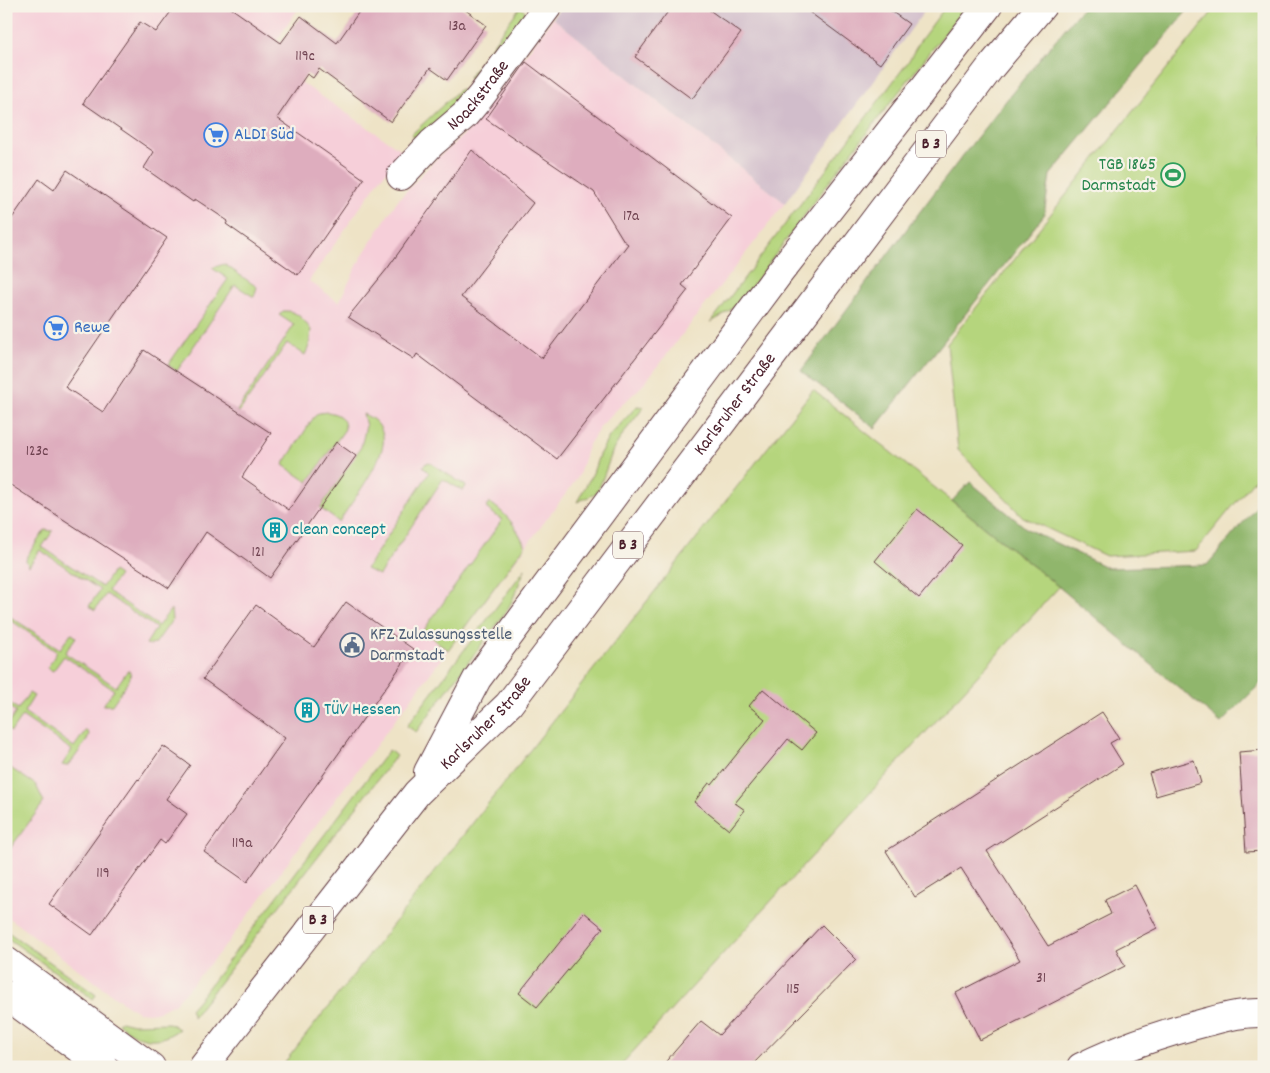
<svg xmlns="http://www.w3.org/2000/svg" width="1270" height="1073" font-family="Dekko,sans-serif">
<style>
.built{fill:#f6cfd9}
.industrial{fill:#d1bdcb}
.green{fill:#b5d57d;stroke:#807a54}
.forest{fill:#90b66c;stroke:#6d6a4c}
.building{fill:#deadbe}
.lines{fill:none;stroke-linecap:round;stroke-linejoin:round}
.minor-casing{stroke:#633c42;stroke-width:30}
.secondary-casing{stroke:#633c42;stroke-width:30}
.primary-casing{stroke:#633c42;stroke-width:30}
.minor{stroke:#fff;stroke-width:28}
.secondary{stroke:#fff;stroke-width:28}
.primary{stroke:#fff;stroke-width:28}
.labels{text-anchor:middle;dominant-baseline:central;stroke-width:4.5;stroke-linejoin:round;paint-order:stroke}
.number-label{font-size:15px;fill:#6f4250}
.shield{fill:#f7f3e8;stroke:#7e5f64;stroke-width:1}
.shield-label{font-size:16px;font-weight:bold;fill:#4a1f2b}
.street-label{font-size:18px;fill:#4a1f2b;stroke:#f7f3e8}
.shop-label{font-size:18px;fill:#366cbe;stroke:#f7f3e8;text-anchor:start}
.leisure-label{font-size:18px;fill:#27864d;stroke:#f7f3e8;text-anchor:end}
.culture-label{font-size:18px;fill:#0d838f;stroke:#f7f3e8;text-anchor:start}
.service-label{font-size:18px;fill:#4e5e75;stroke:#f7f3e8;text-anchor:start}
</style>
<rect width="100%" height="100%" fill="#f7f3e8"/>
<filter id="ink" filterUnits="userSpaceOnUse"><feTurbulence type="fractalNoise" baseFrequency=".02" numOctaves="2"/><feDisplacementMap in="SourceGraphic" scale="10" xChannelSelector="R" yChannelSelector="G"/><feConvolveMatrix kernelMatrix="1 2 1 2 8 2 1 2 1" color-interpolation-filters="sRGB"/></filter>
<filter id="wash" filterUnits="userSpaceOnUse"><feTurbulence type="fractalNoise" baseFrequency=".0096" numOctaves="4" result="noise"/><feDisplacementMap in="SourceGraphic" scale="20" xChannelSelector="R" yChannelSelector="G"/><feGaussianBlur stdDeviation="1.12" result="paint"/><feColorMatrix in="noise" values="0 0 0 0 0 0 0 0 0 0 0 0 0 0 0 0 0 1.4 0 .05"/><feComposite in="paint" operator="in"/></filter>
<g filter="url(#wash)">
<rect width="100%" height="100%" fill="#eee3c6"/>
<path class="built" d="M 6,6 L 300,6 L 265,58 L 404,152 L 380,179 L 309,281 L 339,302 L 362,256 L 397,201 L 436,159 L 469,130 L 553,18 L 785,203 L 642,386 L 613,413 L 601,426 L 588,446 L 579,475 L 570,488 L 225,946 L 188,989 L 174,1004 L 160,1011 L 149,1013 L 138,1012 L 125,1004 L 6,916 Z"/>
<path class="industrial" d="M 562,6 L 928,6 L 785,203 L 553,18 Z"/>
<path class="green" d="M 946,6 L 966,6 L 838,170 L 752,286 L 735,306 L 720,317 L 711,322 L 908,62 L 920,41 Z
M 1217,6 L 1264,6 L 1264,468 L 1196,551 L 1106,556 L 1023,517 L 958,450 L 947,344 Z
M 520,7 L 526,12 L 474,83 L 468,78 Z
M 460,89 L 467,94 L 449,112 L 419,139 L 411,135 Z
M 224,264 L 257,287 L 254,297 L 235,285 L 177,371 L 168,365 L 228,279 L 212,268 Z
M 283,311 C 297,310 303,319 311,330 L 309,346 L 305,355 L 287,343 L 239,412 L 237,411 L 294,325 L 279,315 Z
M 813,390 L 1059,587 L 619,1067 L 281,1067 Z
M 637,406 L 644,407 L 623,434 L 613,450 L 600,486 L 595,494 L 577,502 L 593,473 L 599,455 L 609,437 Z
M 328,412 C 338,414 345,417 345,429 L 308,482 L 283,465 L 314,417 L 319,413 Z
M 363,414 C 373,418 381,424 383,436 C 388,456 350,504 339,522 L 320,508 L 361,447 L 366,426 Z
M 429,462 L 466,486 L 463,491 L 443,479 L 379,575 L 366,569 L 429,473 L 423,467 L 425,464 Z
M 489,502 C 507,514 517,527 525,546 L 448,650 L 423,631 L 502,520 L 486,508 Z
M 45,530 L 53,531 L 42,547 L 102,587 L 113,571 L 119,575 L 108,591 L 158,626 L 171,609 L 172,620 L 155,644 L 151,645 L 146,644 L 156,628 L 106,594 L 95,610 L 89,606 L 100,590 L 40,550 L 29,566 L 26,561 L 27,556 Z
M 525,569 L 512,601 L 506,612 L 416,732 L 407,726 Z
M 6,614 L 60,649 L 71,633 L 76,637 L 65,653 L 116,687 L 128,670 L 131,674 L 129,680 L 112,705 L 103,705 L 114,690 L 64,656 L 53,671 L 47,668 L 57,652 L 6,617 Z
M 29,693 L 34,696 L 24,712 L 74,747 L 86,730 L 89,734 L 87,740 L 70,764 L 66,766 L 62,765 L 72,750 L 22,716 L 11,732 L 6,728 L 16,712 L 6,705 L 6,701 L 18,709 Z
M 389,750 L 396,756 L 193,1017 L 190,1009 L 203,994 Z
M 6,765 L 36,785 L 44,802 L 6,854 Z
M 8,932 L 96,995 L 93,999 L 6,937 Z
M 121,1021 L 133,1024 L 169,1023 L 179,1029 C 157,1046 138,1040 118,1023 Z"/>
<path class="forest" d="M 1084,6 L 1191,6 L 1050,175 L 1044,215 L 875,428 L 801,371 C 893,247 984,123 1084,6 Z
M 970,482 L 1027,529 L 1108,568 L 1207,565 L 1264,498 L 1264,680 L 1221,723 L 1059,587 L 952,501 Z"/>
<g id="blocks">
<path class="building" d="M 175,6 L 228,6 L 281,43 L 301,16 L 337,43 L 363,6 L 460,6 L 486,25 L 447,80 L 430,68 L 391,122 L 319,69 L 313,78 L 307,74 L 277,118 L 364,179 L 298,275 L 226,224 L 228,221 L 195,199 L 193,202 L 144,168 L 154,152 L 83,103 L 140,22 L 156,32 Z
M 672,6 L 704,6 L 741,33 L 692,99 L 635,57 Z
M 801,6 L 884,6 L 909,24 L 880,64 Z
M 526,62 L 732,218 L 682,285 L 688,290 L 557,459 L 417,354 L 414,359 L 348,317 L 387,269 L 472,150 L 533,203 L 461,297 L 542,358 L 628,244 L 624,241 L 594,192 L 486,119 Z
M 67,170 L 167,238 L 65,387 L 103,412 L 144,350 L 271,433 L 242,477 L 289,510 L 336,442 L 356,456 L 270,578 L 206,532 L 169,588 L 6,482 L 6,227 L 39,179 L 54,190 Z
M 917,509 L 962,545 L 919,598 L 875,561 Z
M 346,602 L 413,649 L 247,882 L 204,852 L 285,738 L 203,679 L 256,605 L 314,647 Z
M 763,689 L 816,733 L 802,750 L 788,739 L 735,803 L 745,810 L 729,830 L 694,802 L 709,783 L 712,785 L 765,719 L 749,706 Z
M 1102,712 L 1119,738 L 1110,743 L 1123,764 L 987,851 L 1048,946 L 1111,914 L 1105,900 L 1135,885 L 1157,928 L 1116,949 L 1125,966 L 980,1040 L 956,993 L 1020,960 L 961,868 L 915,897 L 886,851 Z
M 163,746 L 190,765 L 166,799 L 187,814 L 165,844 L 160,840 L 92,935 L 49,904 L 138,779 L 139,780 Z
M 1264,750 L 1264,851 L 1246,852 L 1239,752 Z
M 1194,760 L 1201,783 L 1156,796 L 1149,773 Z
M 584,912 L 603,928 L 537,1007 L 519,993 Z
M 822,925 L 856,959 L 750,1067 L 661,1067 L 701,1021 L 719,1035 Z"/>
</g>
</g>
<g filter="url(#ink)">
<use href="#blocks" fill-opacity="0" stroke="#633c42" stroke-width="1"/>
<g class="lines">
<g class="minor-casing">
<g id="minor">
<path id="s1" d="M 401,176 L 432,143 L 465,115 L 481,96 L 548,6"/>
<path d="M 1081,1067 C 1122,1047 1164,1033 1207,1022 C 1226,1017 1244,1012 1264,1013"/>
</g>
</g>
<g class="secondary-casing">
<path id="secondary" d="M 6,961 L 151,1067
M 6,995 L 104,1067"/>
</g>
<g class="primary-casing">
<g id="primary">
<path d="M 428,772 L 477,679 L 780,272 L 988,6"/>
<path id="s2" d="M 203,1067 L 417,793 L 509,704 L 990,68 L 1042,6"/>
</g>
</g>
<use href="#minor" class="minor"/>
<use href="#secondary" class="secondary"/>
<use href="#primary" class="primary"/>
</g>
</g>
<defs>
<g id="supermarket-ring" transform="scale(1.25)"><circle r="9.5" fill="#f7f3e8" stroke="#3f7fe0" stroke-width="1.5"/><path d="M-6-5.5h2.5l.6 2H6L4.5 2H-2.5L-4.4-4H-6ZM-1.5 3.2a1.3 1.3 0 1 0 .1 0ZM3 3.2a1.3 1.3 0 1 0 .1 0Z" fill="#3f7fe0"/></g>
<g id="stadium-ring" transform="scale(1.25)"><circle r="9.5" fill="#f7f3e8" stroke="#2e9e5b" stroke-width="1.5"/><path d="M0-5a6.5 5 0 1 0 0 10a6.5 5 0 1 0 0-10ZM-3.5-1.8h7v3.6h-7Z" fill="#2e9e5b"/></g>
<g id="building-ring" transform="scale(1.25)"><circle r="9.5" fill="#f7f3e8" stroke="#0f9aa8" stroke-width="1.5"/><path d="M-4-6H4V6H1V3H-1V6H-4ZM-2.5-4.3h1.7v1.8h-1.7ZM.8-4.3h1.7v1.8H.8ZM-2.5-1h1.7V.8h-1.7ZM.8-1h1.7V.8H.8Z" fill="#0f9aa8"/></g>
<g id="civic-ring" transform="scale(1.25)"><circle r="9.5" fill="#f7f3e8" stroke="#5c6f8a" stroke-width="1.5"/><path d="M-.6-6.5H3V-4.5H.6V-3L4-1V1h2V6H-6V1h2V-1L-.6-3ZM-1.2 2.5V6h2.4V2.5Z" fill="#5c6f8a"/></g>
</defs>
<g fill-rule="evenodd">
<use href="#supermarket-ring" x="216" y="135"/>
<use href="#stadium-ring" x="1173" y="175"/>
<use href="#supermarket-ring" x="56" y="328"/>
<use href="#building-ring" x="275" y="530"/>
<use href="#civic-ring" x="352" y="645"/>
<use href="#building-ring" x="307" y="710"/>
</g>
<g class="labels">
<g class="number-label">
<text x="457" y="27">13a</text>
<text x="305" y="57">119c</text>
<text x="631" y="217">17a</text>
<text x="37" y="452">123c</text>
<text x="258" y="553">121</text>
<text x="242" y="844">119a</text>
<text x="103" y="874">119</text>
<text x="1041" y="979">31</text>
<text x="793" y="990">115</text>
</g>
<g class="shield">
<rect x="916" y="130.5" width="30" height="27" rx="4"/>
<rect x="613" y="531.5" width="30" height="27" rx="4"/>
<rect x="303" y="906.5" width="30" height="27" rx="4"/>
</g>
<g class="shield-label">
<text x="931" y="144">B 3</text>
<text x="628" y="545">B 3</text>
<text x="318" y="920">B 3</text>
</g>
<g class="street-label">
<text stroke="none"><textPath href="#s1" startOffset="112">Noackstraße</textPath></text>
<text stroke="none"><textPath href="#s2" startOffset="851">Karlsruher Straße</textPath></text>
<text stroke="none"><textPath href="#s2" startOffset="446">Karlsruher Straße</textPath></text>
</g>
<g class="shop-label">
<text x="234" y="135">ALDI Süd</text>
<text x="74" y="328">Rewe</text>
</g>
<g class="leisure-label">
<text x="1156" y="165">TGB 1865<tspan x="1156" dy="21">Darmstadt</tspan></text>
</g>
<g class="culture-label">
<text x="292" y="530">clean concept</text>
<text x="324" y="710">TÜV Hessen</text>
</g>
<g class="service-label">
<text x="370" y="635">KFZ Zulassungsstelle<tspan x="370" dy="21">Darmstadt</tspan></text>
</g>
</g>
<rect width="1270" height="1073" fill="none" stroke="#f7f3e8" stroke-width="25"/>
</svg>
